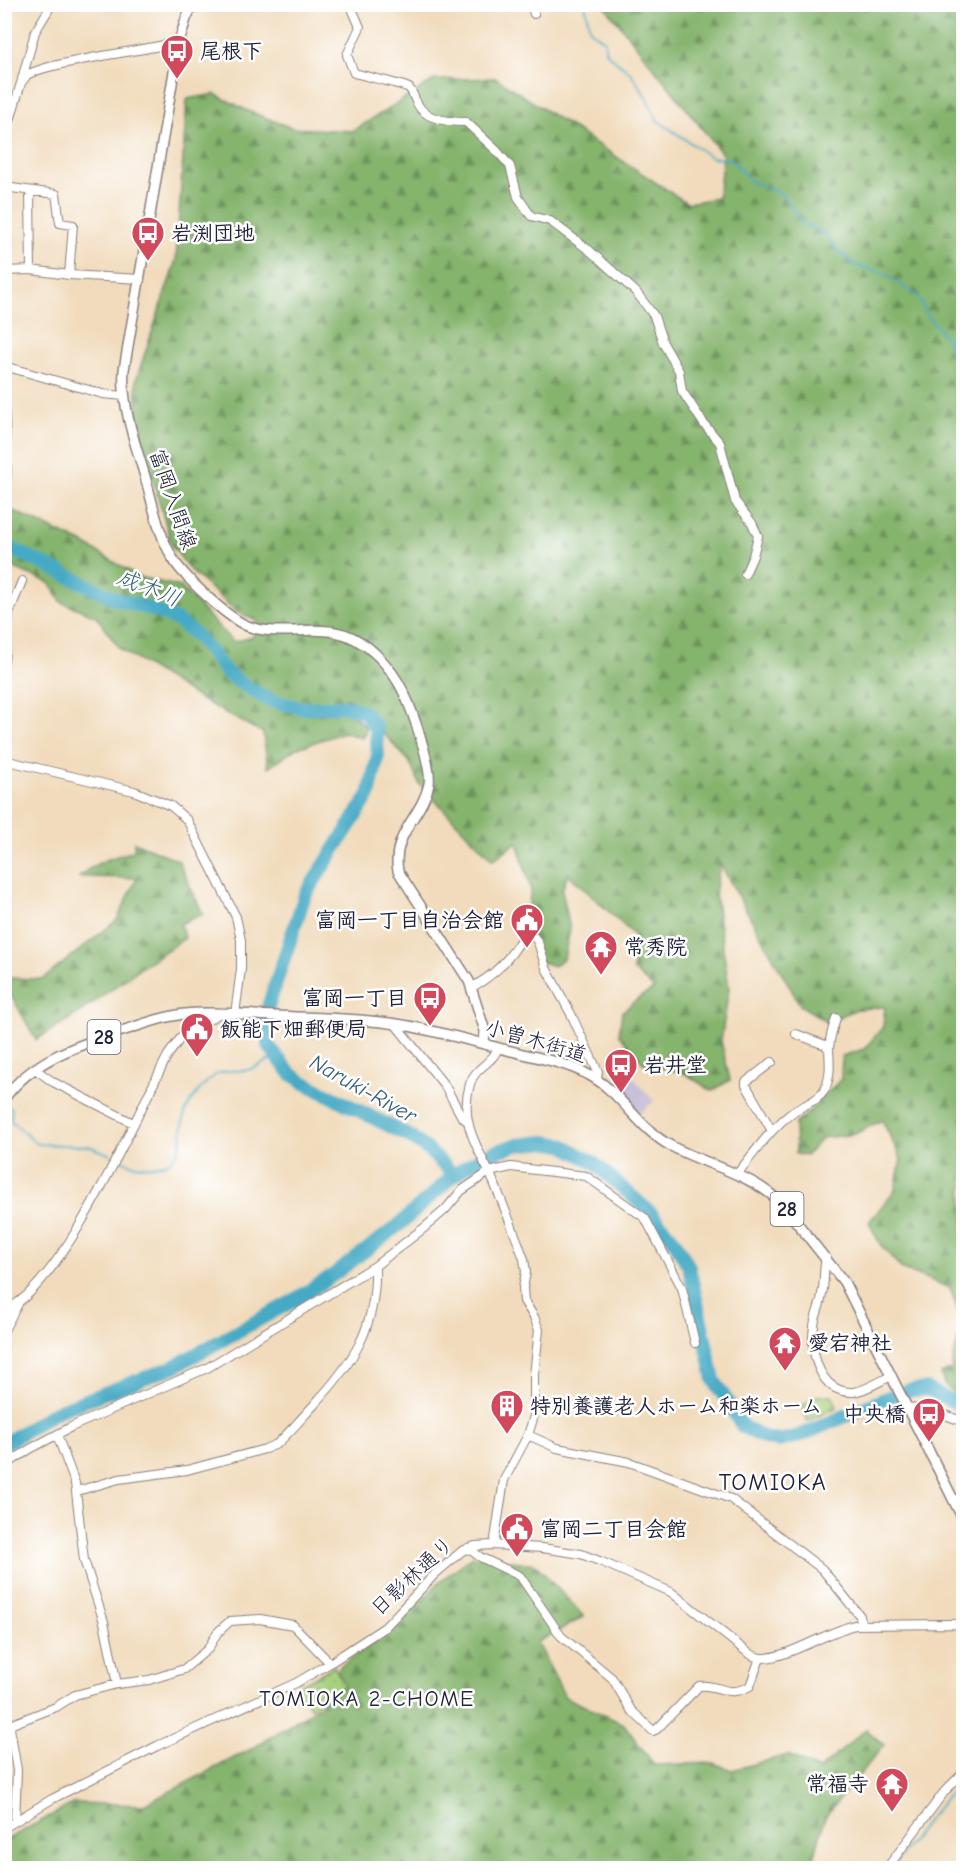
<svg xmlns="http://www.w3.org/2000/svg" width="968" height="1873" font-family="'Comic Neue','Klee One',sans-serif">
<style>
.industrial{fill:#c8bfd8}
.forest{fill:url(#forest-firs);stroke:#546b54;stroke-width:1.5}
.park{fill:url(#park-dots);stroke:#647a5c;stroke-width:1.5}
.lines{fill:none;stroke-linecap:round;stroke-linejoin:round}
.stream{stroke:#46aac5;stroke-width:2}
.river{stroke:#46aac5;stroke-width:14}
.minor-casing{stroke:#8a7e7c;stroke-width:10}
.major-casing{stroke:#8a7e7c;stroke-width:12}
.minor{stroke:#fff;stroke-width:8}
.major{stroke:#fff;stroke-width:9}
.labels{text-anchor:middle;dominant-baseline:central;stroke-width:5;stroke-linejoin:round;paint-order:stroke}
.shield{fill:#fff;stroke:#646476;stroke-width:1.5}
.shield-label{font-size:20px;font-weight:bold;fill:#22223b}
.poi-label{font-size:21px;font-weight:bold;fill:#22223b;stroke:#fff;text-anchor:start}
.street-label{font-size:21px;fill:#22223b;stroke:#fff}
.water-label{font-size:22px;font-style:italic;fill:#325f79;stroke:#fff}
.neighbourhood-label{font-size:22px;letter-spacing:1.5px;fill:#22223b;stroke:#fff}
.quarter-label{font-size:24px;letter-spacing:1.5px;fill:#22223b;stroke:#fff}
</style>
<defs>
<pattern id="forest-firs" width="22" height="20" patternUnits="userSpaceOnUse" patternTransform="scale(1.5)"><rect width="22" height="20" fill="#85b46d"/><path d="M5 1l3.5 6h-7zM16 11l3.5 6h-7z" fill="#6c925b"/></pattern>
<pattern id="park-dots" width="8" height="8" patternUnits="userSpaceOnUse" patternTransform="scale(1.5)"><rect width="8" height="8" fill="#a7d27e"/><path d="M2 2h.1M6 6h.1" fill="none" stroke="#8fb46e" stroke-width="1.8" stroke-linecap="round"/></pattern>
</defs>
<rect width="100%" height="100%" fill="#fff"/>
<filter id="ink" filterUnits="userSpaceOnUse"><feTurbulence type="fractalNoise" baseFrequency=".0167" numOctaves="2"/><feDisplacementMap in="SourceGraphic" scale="12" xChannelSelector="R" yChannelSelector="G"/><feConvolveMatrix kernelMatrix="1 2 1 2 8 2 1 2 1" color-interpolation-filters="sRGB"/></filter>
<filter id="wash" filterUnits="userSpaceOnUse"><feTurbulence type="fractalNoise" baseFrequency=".008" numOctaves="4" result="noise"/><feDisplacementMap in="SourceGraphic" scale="24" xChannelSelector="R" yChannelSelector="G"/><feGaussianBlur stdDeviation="1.35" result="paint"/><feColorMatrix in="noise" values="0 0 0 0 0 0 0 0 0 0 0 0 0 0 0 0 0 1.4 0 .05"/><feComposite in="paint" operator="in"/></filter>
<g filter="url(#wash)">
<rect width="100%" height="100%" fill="#f1dbbc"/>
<path class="industrial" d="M 631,1075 L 654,1101 L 639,1114 L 617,1088 Z"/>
<path class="forest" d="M 604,5 L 963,5 L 963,1401 L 944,1384 L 941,1374 L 952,1369 C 952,1354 956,1349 959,1336 C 962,1320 956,1302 950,1288 L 901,1268 L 880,1244 L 869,1222 L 895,1190 L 901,1159 L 882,1120 L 855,1134 L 822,1138 L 806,1156 L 796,1154 L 795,1124 L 806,1115 L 841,1079 L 842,1056 L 864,1049 L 883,1027 L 885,1007 L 857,1009 L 827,1022 L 800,1005 L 720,864 L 715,894 L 729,988 L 721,1041 L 730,1080 L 712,1091 L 686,1074 L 643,1063 L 619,1034 L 622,1012 L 639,998 L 654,989 L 633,970 L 634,935 L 568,874 L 562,890 L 570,929 L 564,958 L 554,966 L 541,962 L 526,922 L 531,889 L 517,842 L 493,860 L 420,785 L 409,761 L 384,734 L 367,708 L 346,698 L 357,719 L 367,728 L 362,738 L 344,732 L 295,749 L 268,768 L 263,733 L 198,698 L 120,649 L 96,616 L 61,602 L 50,583 L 5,564 L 5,507 L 84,544 L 139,577 L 181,587 L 233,642 L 253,637 L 257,621 L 238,613 L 190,570 L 172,546 L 138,428 L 136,380 L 176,260 L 187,99 L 215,94 L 246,110 L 292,128 L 353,131 L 434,80 L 496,78 L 687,203 L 718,198 L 723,155 Z
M 134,842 L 178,860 L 203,914 L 180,924 L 185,938 L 153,959 L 82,1011 L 36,1040 L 11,995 L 5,997 L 5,978 L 43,979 L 117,920 L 137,878 L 79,877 C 95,862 113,857 134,851 Z
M 473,1556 L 535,1564 L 584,1617 L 537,1642 L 565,1697 L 624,1724 L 654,1765 L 713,1763 L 732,1770 L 788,1755 L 819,1770 L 866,1729 L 884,1745 L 825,1817 L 813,1862 L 809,1868 L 5,1868 L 4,1841 L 74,1803 L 144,1805 L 255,1747 L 321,1705 L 341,1665 L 397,1628 L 440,1581 Z"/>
<path class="park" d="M 832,1395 L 837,1407 L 808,1421 L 801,1406 L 817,1396 Z
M 334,1666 L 345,1685 L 311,1708 L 295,1688 Z"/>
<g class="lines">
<path class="stream" d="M 585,4 L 590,30 L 605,41 L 605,50 L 610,56 L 631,73 L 645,95 L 657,120 L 711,157 L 732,160 L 750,181 L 782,194 L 801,222 L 825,234 L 838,251 L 856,265 L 884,273 L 919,297 L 925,312 L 944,336 L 955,358 L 964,366
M 10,1107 L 12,1109 L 11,1121 L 37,1144 L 89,1146 L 111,1155
M 121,1160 C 143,1170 176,1170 181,1142 C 183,1131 182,1120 186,1110 C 192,1098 204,1083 216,1075 C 225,1069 237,1072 247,1070 C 257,1068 267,1061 276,1056
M 892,1868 L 933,1813 L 964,1778"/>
<path class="river" d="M 4,545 L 116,599 L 156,611 L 178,621 L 197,636 L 227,673 L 242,684 L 268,700 L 302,708 L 342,706 L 354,708 L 365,713 L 376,728 L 378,755 L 369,795 L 305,895 L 268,1007 L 265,1028 L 268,1045 L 290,1073 L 303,1082 L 409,1136 L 427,1149 L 454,1175
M 4,1444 L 57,1411 L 173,1367 L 293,1301 L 332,1276 L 399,1225 L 454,1175 L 470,1164 L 494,1152 L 516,1145 L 545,1142 L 563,1145 L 593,1162 L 650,1212 L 674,1240 L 689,1267 L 714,1380 L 743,1427 L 767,1439 L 779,1441 L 799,1436 L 889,1397 L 910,1390 L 927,1389 L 964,1407"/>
</g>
</g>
<g filter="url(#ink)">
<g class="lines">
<g class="minor-casing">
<path id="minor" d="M 350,4 L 360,27 L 347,55 L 354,73 C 364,76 403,84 409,88 C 414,93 414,100 418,105 C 426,120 451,122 466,122 L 497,151 L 510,166 L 518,197 L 531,216 L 550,221 L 589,250 L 636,292 L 654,316 L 663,343 L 679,371 L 682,391 L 704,424 L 720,443 L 735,501 L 752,523 L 758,536 L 753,556 L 745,574
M 531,4 L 534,14
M 22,79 L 35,32 L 52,4
M 4,141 L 21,83 L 27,75 C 40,68 57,65 72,62 C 108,54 143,50 179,42
M 4,187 L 56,194 L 60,223 L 73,225 L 69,275
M 30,191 L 31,270
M 4,271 L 31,270 L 69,275 L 140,279
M 4,366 L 103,394 L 124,396
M 4,392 L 7,474 L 4,498
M 4,661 L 9,613 L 22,581
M 4,760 L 134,791 L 171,806 L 187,820 L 236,917 L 241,940 L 241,969 L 235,1014
M 472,987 C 494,976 512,956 524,934 L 534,937 L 538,942 L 546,968 L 571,1014 L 598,1072 L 597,1079
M 395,1024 L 445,1086 L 462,1117 L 467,1121
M 796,1034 L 825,1045 L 829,1049
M 772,1062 L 746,1082 L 746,1085 L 772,1131
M 35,1069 L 53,1082 L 133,1123
M 737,1174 C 755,1152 771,1128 793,1112 C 803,1105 818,1101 824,1091 C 831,1078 830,1064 829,1050 C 829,1039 833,1028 836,1018
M 826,1258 C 823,1270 825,1282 822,1294 C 821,1305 815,1315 814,1326 C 810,1352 819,1393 853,1392 C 865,1391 880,1381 891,1376
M 375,1266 L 424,1228 L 445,1210 L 461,1191 L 489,1172 L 511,1167 L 586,1176 L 645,1218 L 682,1288 L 695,1343
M 4,1310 C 61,1291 139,1110 168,1055 L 182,1036 L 220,1013
M 4,1330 L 18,1304
M 907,1407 L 948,1416 L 964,1422
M 57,1435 L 75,1483 L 84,1560 L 104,1622 L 117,1684
M 528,1435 L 557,1448 L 629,1462 L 731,1499 L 822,1569 L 860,1616 L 861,1624
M 4,1466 L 30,1449 L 71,1427 L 207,1368 L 375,1266 C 377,1328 353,1363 313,1406 C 301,1419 290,1432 277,1444 L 265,1449 L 187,1470 L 119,1479 L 77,1491
M 494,1545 L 504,1480 L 528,1435 L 534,1416 L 534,1375 L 539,1330 L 534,1317 L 524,1301 L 523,1288 L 526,1272 L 524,1259 C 515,1234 505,1209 495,1185 C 480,1150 458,1124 470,1084 C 474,1068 493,1063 498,1048
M 468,1548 L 480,1557 L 520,1576 L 561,1636 L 612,1678 L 631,1710 L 653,1731 L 657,1729 L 699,1686 C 718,1683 727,1699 750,1686 L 760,1658
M 15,1821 L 17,1770 L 10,1728 L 12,1724 L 56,1707 L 75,1695 L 117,1684 L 149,1680 L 184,1669 L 208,1649 L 217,1633 L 230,1621 L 260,1619 L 293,1625 L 330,1663
M 4,1828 L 52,1799 L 157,1746 L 296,1683 L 330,1663 L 385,1627 L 435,1574 L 462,1551 L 475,1546 L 494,1545 L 542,1548 L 581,1554 L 602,1562 L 671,1592 L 747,1652 C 751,1655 755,1657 760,1658 C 785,1660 828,1631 855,1625 L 951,1624 L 964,1625
M 887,1868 L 945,1791 L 964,1772"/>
</g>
<g class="major-casing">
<path id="major" d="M 193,4 L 186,19 L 179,42 L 124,370 C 121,407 136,445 146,480 C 154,509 160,541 177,565 C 191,583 225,615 245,625 C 260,632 278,631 294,631 C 307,630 322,629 335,632 C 365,637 391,666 404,693 C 412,710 432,766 429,784 C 422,817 391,834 398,871 L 469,981 L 485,1031 L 484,1044
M 4,1099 C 33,1058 82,1044 128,1029 C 146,1023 165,1016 185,1014 C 214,1011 245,1015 275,1016 C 316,1018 357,1018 397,1024 C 434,1030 471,1041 507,1050 C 533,1057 561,1061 585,1073 C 620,1089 637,1128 671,1146 C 708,1166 751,1173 782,1204 L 844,1282 L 964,1521"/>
</g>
<use href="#minor" class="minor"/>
<use href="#major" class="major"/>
</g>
</g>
<defs>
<g id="bus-pin" transform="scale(1.725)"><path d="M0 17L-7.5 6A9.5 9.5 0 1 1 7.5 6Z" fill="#d1495b" stroke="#fff"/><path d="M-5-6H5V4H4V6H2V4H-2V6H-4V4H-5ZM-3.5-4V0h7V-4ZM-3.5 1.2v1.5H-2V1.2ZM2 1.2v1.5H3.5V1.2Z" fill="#fff"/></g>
<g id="civic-pin" transform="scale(1.725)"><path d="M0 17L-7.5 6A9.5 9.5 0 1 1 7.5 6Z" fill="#d1495b" stroke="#fff"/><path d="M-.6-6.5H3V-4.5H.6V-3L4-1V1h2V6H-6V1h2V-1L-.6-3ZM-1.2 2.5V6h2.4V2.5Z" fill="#fff"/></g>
<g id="temple-pin" transform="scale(1.725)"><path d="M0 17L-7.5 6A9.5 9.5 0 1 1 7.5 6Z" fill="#d1495b" stroke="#fff"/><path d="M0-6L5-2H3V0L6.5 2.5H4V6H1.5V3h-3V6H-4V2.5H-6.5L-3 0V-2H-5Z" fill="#fff"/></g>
<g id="building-pin" transform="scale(1.725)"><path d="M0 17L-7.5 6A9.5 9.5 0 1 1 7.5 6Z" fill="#d1495b" stroke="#fff"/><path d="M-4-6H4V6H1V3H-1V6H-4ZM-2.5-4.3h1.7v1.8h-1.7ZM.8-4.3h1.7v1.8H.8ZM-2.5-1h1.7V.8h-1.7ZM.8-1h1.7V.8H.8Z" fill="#fff"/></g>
</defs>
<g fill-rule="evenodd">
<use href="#bus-pin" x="177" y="51"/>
<use href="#bus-pin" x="148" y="233"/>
<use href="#civic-pin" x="527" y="920"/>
<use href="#temple-pin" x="601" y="947"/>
<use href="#bus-pin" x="430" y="998"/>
<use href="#civic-pin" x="197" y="1029"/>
<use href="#bus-pin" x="621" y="1065"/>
<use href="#temple-pin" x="785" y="1343"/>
<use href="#building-pin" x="507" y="1406"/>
<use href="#bus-pin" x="929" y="1414"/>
<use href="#civic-pin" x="517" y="1529"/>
<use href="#temple-pin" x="892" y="1784"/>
</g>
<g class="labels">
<g class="shield">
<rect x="87.5" y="1020" width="33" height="34" rx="4.5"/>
<rect x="770.5" y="1192" width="33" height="34" rx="4.5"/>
</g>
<g class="shield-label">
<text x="104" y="1037">28</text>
<text x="787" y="1209">28</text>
</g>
<g class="poi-label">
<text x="200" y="51">尾根下</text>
<text x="171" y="233">岩渕団地</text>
<text x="504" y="920" text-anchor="end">富岡一丁目自治会館</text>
<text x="624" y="947">常秀院</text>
<text x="407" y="998" text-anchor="end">富岡一丁目</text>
<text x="220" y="1029">飯能下畑郵便局</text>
<text x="644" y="1065">岩井堂</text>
<text x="808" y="1343">愛宕神社</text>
<text x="530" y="1406">特別養護老人ホーム和楽ホーム</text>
<text x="906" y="1414" text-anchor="end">中央橋</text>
<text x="540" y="1529">富岡二丁目会館</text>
<text x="869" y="1784" text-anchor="end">常福寺</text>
</g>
<g class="street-label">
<text transform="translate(173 499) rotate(71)">富岡入間線</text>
<text transform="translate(536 1041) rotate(16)">小曽木街道</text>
<text transform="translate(412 1576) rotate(-43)">日影林通り</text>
</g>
<g class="water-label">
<text transform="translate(149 588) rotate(22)">成木川</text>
<text transform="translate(363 1089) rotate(29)">Naruki-River</text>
</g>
<g class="neighbourhood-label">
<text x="367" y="1699">TOMIOKA 2-CHOME</text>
</g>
<g class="quarter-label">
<text x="773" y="1482">TOMIOKA</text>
</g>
</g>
<rect width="968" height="1873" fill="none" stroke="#fff" stroke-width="24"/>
</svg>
